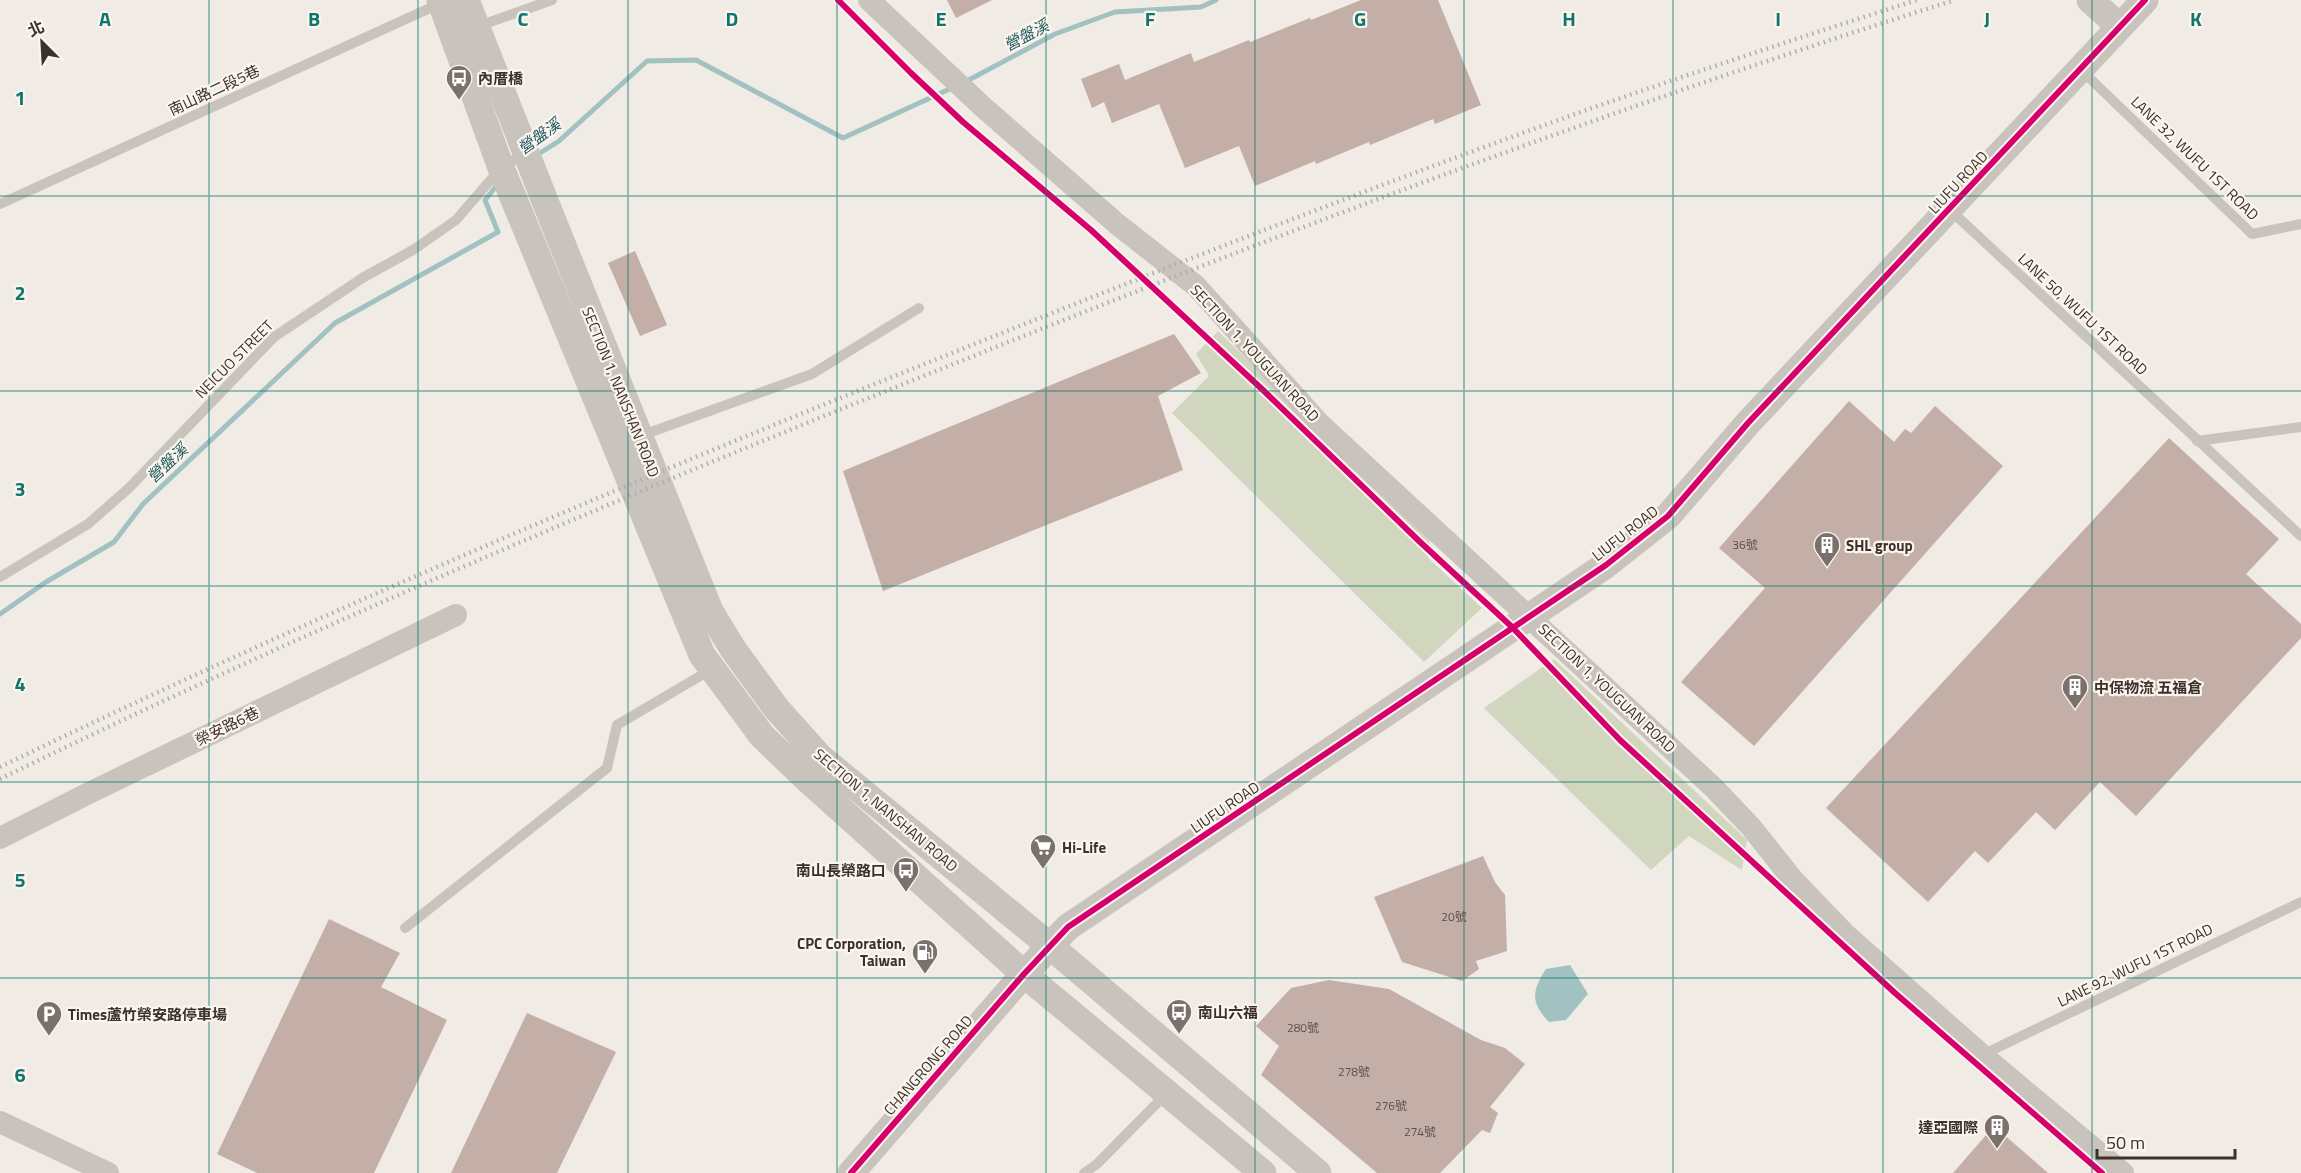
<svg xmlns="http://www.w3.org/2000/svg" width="2301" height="1173" font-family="'Titillium Web','Noto Sans TC',sans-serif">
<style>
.green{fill:#d1d6bf}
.water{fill:#a1c2c1}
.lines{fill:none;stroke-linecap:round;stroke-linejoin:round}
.stream{stroke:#a1c2c1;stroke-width:5}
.building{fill:#c3afa7}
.service{stroke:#c9c3be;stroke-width:10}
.minor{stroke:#c9c3be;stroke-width:22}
.tertiary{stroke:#c9c3be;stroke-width:27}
.rail{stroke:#b1aca8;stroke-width:4.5;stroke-dasharray:1.5 4.5;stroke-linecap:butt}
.cycleway-casing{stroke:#fbf5ee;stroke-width:10}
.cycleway{stroke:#d6006c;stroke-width:6}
.grid{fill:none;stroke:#0f766e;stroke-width:1.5;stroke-opacity:0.55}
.labels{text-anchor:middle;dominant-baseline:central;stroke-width:4.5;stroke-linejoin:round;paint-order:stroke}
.number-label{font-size:12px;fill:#5d504a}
.poi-label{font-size:15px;font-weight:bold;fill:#3b302b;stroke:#fbf5ee;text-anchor:start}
.street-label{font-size:15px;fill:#3b302b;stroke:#fbf5ee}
.water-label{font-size:16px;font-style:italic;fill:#1f5a5e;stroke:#fbf5ee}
.grid-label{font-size:20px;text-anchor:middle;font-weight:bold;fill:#0f766e;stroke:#fbf5ee;stroke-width:4.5;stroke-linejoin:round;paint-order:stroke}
</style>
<rect width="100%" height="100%" fill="#f0ebe5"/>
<path class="green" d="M 1218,331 L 1430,539 L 1428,558 L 1482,608 L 1424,662 L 1172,413 L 1209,376 L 1196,354 Z
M 1554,659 L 1747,840 L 1742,870 L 1689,836 L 1651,870 L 1484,708 Z"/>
<path class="water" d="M 1570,965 L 1588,994 L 1566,1020 L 1549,1022 C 1530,1003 1532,990 1546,969 Z"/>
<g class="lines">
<path class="stream" d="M 965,82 L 1055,34 L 1115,12 L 1201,7 L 1216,0
M 537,155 L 559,141 L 647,61 L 696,60 L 843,138 L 954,87
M 0,614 L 46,582 L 114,542 L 143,504 L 335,323 L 498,232 L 485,200 L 498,184"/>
</g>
<path class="building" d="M 947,0 L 992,0 L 956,18 Z
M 1361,0 L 1438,0 L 1481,105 L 1435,124 L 1433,119 L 1370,145 L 1369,142 L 1316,164 L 1315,161 L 1255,186 L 1239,146 L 1185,168 L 1159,104 L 1112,123 L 1104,102 L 1092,108 L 1081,79 L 1119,64 L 1125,80 L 1191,53 L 1194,62 L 1249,40 L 1250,42 L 1310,18 L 1311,20 Z
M 635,251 L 667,325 L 640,336 L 608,263 Z
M 1174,334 L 1201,373 L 1158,396 L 1183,470 L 883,591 L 843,471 Z
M 1849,401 L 1894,442 L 1905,429 L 1911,433 L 1935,406 L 2003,466 L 1754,746 L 1681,682 L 1765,588 L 1719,548 Z
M 2169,438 L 2279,539 L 2246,574 L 2301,624 L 2301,638 L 2136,816 L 2100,782 L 2055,830 L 2036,812 L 1988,863 L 1975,851 L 1928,902 L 1826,808 Z
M 1483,856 L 1495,882 L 1505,895 L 1507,951 L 1476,961 L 1479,969 L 1462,981 L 1402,962 L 1374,897 Z
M 329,919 L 400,953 L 381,987 L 447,1020 L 374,1173 L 257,1173 L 217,1154 Z
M 1329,980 L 1389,989 L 1481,1040 L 1505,1048 L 1525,1064 L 1490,1107 L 1498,1113 L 1490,1133 L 1482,1130 L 1440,1173 L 1377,1173 L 1261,1075 L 1279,1046 L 1256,1026 L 1291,988 Z
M 527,1013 L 616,1052 L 557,1173 L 451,1173 Z
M 1994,1126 L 2048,1173 L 1953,1173 Z"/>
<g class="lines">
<path class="service" d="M 476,27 L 552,0
M 2080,69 L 2252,234 L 2301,224
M 0,204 L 441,3
M 1949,209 L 2301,536
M 640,436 L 812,374 L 919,308
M 2197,441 L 2301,427
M 0,577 L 88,524 L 129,488 L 274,337 L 364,277 L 413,250 L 456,220 L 501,168 L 525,153
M 405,928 L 607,768 L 617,725 L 712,669
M 1982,1055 L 2301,902
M 1084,1173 L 1097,1164 L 1167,1093"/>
<path class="minor" d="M 869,0 L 983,107 L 1117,224 L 1196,286 L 1320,424 L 1714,788 L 1751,827 L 1794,881 L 1845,934 L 1982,1055 L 2123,1173
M 0,838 L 91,792 L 456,615
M 0,1122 L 108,1173"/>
<path class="tertiary" d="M 440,0 L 501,168 L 702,655 L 762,736 L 809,781 L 1024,974 L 1263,1173
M 466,0 L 545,201 L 710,611 L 733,649 L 776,708 L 820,757 L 1050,946 L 1318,1173
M 2090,0 L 2119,26
M 851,1173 L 1024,974 L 1068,927 L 1606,565 L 1668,516 L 1748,423 L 2145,0"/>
<path class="rail" d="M 0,767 C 308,618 624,484 942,357 C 1144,276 1348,196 1553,122 C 1673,79 1795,39 1917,0
M 0,779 C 307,629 623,496 941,369 C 1274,235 1611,108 1955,0"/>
<g class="cycleway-casing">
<path id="cycleway" d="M 838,0 L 911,73 L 963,122 L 1091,230 L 1264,391 L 1419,541 L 1512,627 L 1620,740 L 1895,993 L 2102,1173
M 851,1173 L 1024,974 L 1068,927 L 1606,565 L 1668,516 L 1748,423 L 2145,0"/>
</g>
<use href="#cycleway" class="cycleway"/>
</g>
<path class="grid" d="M 209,0 L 209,1173M 418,0 L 418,1173M 628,0 L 628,1173M 837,0 L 837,1173M 1046,0 L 1046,1173M 1255,0 L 1255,1173M 1464,0 L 1464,1173M 1673,0 L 1673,1173M 1883,0 L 1883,1173M 2092,0 L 2092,1173M 0,196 L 2301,196M 0,391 L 2301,391M 0,586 L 2301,586M 0,782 L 2301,782M 0,978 L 2301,978"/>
<defs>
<g id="bus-pin" transform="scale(1.35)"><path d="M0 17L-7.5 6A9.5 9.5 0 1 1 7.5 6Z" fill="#7a716c" stroke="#fbf5ee"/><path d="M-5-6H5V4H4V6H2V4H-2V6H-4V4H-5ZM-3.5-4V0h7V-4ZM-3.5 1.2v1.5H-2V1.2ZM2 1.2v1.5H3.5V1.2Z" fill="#fff"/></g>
<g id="building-pin" transform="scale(1.35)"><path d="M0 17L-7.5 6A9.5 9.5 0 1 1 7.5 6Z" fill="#7a716c" stroke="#fbf5ee"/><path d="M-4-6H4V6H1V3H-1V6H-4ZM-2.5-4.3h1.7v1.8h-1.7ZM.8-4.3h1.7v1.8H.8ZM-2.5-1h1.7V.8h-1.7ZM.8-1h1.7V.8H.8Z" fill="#fff"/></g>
<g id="supermarket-pin" transform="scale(1.35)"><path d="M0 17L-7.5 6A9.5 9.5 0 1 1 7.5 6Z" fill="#7a716c" stroke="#fbf5ee"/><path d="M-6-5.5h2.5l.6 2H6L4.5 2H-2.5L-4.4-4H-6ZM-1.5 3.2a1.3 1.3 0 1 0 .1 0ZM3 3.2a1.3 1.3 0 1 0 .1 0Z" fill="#fff"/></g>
<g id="fuel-pin" transform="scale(1.35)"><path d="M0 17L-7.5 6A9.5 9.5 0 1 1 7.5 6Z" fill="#7a716c" stroke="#fbf5ee"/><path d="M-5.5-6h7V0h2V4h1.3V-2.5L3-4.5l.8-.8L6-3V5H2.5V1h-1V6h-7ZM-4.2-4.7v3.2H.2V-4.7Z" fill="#fff"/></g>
<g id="parking-pin" transform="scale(1.35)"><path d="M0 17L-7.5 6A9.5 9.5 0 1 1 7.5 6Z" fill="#7a716c" stroke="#fbf5ee"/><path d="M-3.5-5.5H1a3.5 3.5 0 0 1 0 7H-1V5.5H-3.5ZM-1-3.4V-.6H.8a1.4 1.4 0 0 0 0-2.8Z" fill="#fff"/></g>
</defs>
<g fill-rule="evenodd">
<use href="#bus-pin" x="459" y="78"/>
<use href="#building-pin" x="1827" y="545"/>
<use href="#building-pin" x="2075" y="687"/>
<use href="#supermarket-pin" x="1043" y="847"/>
<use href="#bus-pin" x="906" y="870"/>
<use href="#fuel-pin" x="925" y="952"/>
<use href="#bus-pin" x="1179" y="1012"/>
<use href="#parking-pin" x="49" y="1014"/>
<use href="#building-pin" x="1997" y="1127"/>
</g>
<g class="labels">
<g class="number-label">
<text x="1745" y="544">36號</text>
<text x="1454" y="916">20號</text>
<text x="1303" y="1027">280號</text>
<text x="1354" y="1071">278號</text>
<text x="1391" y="1105">276號</text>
<text x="1420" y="1131">274號</text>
</g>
<g class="poi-label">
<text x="478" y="78">內厝橋</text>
<text x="1846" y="545">SHL group</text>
<text x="2094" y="687">中保物流 五福倉</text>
<text x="1062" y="847">Hi-Life</text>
<text x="886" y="870" text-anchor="end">南山長榮路口</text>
<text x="906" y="943" text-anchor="end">CPC Corporation,<tspan x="906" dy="17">Taiwan</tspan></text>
<text x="1198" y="1012">南山六福</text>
<text x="68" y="1014">Times蘆竹榮安路停車場</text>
<text x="1978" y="1127" text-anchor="end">達亞國際</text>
</g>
<g class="street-label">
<text transform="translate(214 90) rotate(-25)">南山路二段5巷</text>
<text transform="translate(2195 158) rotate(44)">LANE 32, WUFU 1ST ROAD</text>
<text transform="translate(1958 182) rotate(-47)">LIUFU ROAD</text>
<text transform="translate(2083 314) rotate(43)">LANE 50, WUFU 1ST ROAD</text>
<text transform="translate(1255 353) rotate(47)">SECTION 1, YOUGUAN ROAD</text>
<text transform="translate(234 359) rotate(-45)">NEICUO STREET</text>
<text transform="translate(621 392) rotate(68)">SECTION 1, NANSHAN ROAD</text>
<text transform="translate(1625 533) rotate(-38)">LIUFU ROAD</text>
<text transform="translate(1607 688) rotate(43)">SECTION 1, YOUGUAN ROAD</text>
<text transform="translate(227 726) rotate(-26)">榮安路6巷</text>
<text transform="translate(1225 807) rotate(-34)">LIUFU ROAD</text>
<text transform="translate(886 810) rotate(40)">SECTION 1, NANSHAN ROAD</text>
<text transform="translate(2135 965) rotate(-26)">LANE 92, WUFU 1ST ROAD</text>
<text transform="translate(928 1065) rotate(-49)">CHANGRONG ROAD</text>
</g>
<g class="water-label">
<text transform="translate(1026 35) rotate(-28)">營盤溪</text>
<text transform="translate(539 136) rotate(-36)">營盤溪</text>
<text transform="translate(167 463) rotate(-43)">營盤溪</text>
</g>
</g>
<g class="grid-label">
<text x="105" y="26">A</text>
<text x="314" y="26">B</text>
<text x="523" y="26">C</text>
<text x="732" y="26">D</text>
<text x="941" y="26">E</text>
<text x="1150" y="26">F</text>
<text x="1360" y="26">G</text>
<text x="1569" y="26">H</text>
<text x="1778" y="26">I</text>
<text x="1987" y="26">J</text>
<text x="2196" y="26">K</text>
<text x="20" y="105">1</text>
<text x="20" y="300">2</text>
<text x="20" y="496">3</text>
<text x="20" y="691">4</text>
<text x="20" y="887">5</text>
<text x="20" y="1082">6</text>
</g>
<g transform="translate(42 42) rotate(336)" stroke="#fbf5ee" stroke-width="4.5" paint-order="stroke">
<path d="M0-4.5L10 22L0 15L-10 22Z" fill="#3b302b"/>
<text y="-9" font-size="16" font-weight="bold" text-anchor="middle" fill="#3b302b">北</text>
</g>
<path d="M2097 1149v9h138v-9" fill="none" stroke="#3b302b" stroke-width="3"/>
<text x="2106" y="1149" font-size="18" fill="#3b302b" stroke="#fbf5ee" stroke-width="4.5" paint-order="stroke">50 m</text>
</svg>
